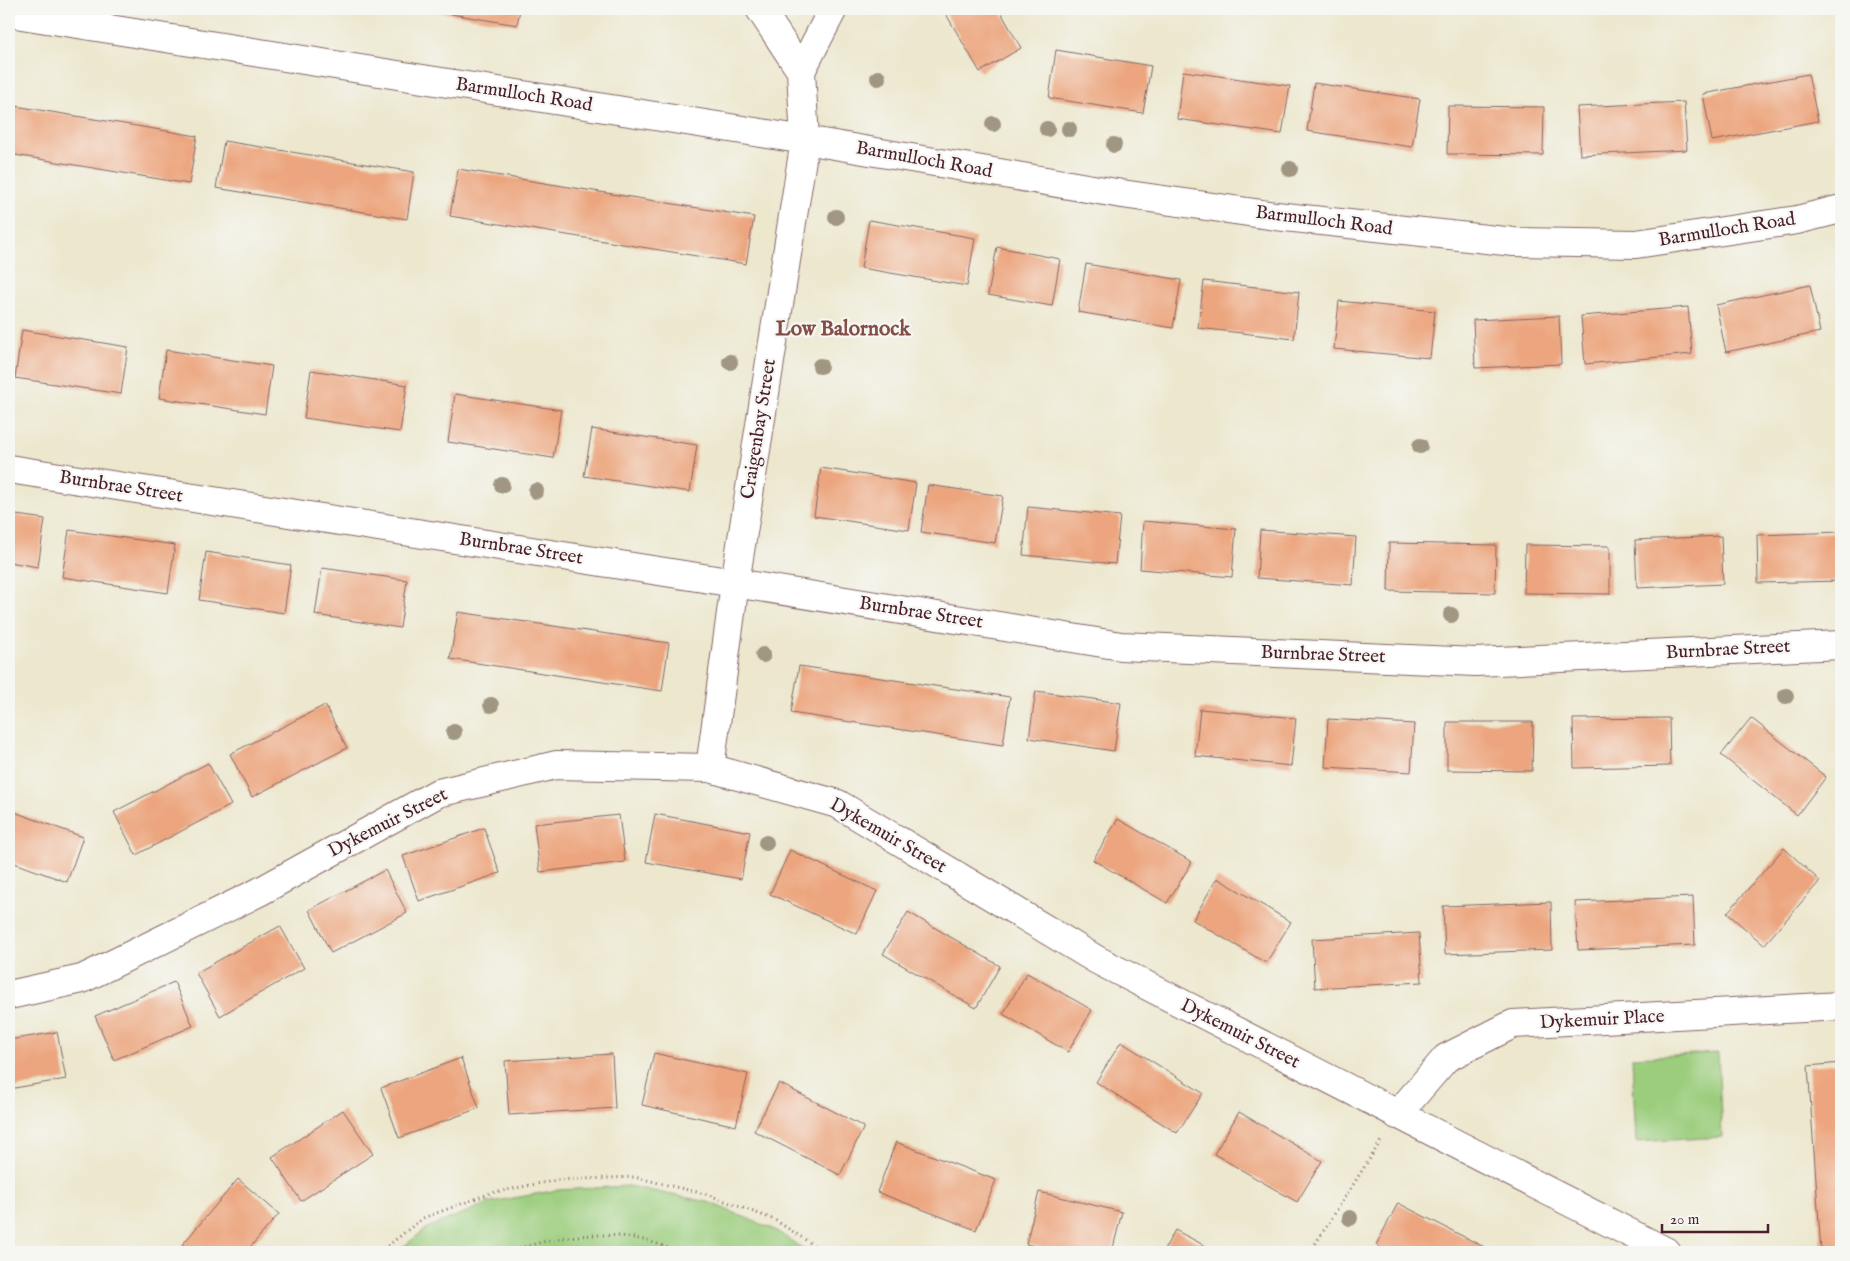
<svg xmlns="http://www.w3.org/2000/svg" width="1850" height="1261" font-family="'IM FELL English',serif">
<style>
.green{fill:#9bcd7d;stroke:#727654}
.building{fill:#eca57e}
.lines{fill:none;stroke-linecap:round;stroke-linejoin:round}
.street-casing{stroke:#836564;stroke-width:30}
.path{stroke:#836564;stroke-width:3;stroke-dasharray:1 4;stroke-linecap:butt}
.street{stroke:#fff;stroke-width:28}
.tree{fill:#a09682}
.labels{text-anchor:middle;dominant-baseline:central;stroke-width:4.5;stroke-linejoin:round;paint-order:stroke}
.street-label{font-size:19px;fill:#4a1f2b;stroke:#f6f6f2}
.quarter-label{font-size:21px;font-weight:bold;fill:#834e48;stroke:#f6f6f2}
</style>
<rect width="100%" height="100%" fill="#f6f6f2"/>
<filter id="ink" filterUnits="userSpaceOnUse"><feTurbulence type="fractalNoise" baseFrequency=".02" numOctaves="2"/><feDisplacementMap in="SourceGraphic" scale="10" xChannelSelector="R" yChannelSelector="G"/><feConvolveMatrix kernelMatrix="1 2 1 2 8 2 1 2 1" color-interpolation-filters="sRGB"/></filter>
<filter id="wash" filterUnits="userSpaceOnUse"><feTurbulence type="fractalNoise" baseFrequency=".0096" numOctaves="4" result="noise"/><feDisplacementMap in="SourceGraphic" scale="20" xChannelSelector="R" yChannelSelector="G"/><feGaussianBlur stdDeviation="1.12" result="paint"/><feColorMatrix in="noise" values="0 0 0 0 0 0 0 0 0 0 0 0 0 0 0 0 0 1.4 0 .05"/><feComposite in="paint" operator="in"/></filter>
<g filter="url(#wash)">
<rect width="100%" height="100%" fill="#ece7cd"/>
<path class="green" d="M 1718,1053 L 1722,1137 L 1636,1142 L 1632,1057 Z
M 628,1186 L 708,1202 L 775,1230 L 808,1252 L 397,1252 L 427,1228 L 491,1202 L 558,1190 Z"/>
<g id="blocks">
<path class="building" d="M 421,9 L 520,9 L 517,25 Z
M 943,9 L 999,9 L 1021,48 L 980,72 Z
M 1056,50 L 1151,66 L 1143,113 L 1049,98 Z
M 1183,71 L 1290,86 L 1282,134 L 1177,119 Z
M 1808,74 L 1818,121 L 1712,141 L 1703,94 Z
M 1314,83 L 1420,99 L 1412,147 L 1307,131 Z
M 1684,102 L 1687,150 L 1580,155 L 1577,107 Z
M 9,105 L 197,136 L 189,184 L 9,154 Z
M 1448,106 L 1544,107 L 1543,155 L 1447,154 Z
M 224,141 L 414,172 L 407,219 L 216,188 Z
M 458,169 L 754,217 L 746,264 L 450,216 Z
M 869,220 L 975,238 L 967,286 L 861,268 Z
M 997,247 L 1060,259 L 1052,306 L 988,295 Z
M 1086,264 L 1181,280 L 1173,328 L 1078,312 Z
M 1204,281 L 1299,292 L 1294,339 L 1198,328 Z
M 1810,285 L 1820,332 L 1726,352 L 1716,305 Z
M 1339,301 L 1435,311 L 1430,358 L 1334,349 Z
M 1688,307 L 1692,354 L 1585,364 L 1581,316 Z
M 1559,316 L 1561,364 L 1475,368 L 1473,320 Z
M 22,330 L 128,347 L 121,394 L 15,378 Z
M 166,350 L 272,366 L 265,414 L 159,398 Z
M 311,370 L 407,385 L 400,432 L 304,418 Z
M 455,394 L 561,410 L 553,458 L 448,442 Z
M 592,429 L 697,445 L 690,492 L 584,476 Z
M 821,468 L 916,483 L 909,530 L 814,516 Z
M 928,485 L 1003,496 L 995,543 L 921,532 Z
M 1028,507 L 1120,516 L 1115,564 L 1023,555 Z
M 9,514 L 45,519 L 38,567 L 9,562 Z
M 1143,521 L 1236,529 L 1232,577 L 1140,569 Z
M 69,530 L 175,545 L 168,593 L 62,577 Z
M 1260,530 L 1356,537 L 1353,585 L 1257,578 Z
M 1841,532 L 1841,581 L 1758,583 L 1757,535 Z
M 1721,536 L 1723,584 L 1637,588 L 1635,540 Z
M 1389,543 L 1496,545 L 1495,593 L 1388,591 Z
M 1525,545 L 1610,546 L 1610,594 L 1524,593 Z
M 206,552 L 291,565 L 284,613 L 199,600 Z
M 322,568 L 407,580 L 400,628 L 315,615 Z
M 458,612 L 669,643 L 662,691 L 450,659 Z
M 799,666 L 1010,697 L 1003,745 L 791,713 Z
M 1036,691 L 1121,703 L 1114,751 L 1029,738 Z
M 325,705 L 347,748 L 252,797 L 230,754 Z
M 1200,709 L 1296,718 L 1291,766 L 1195,756 Z
M 1669,718 L 1670,766 L 1574,768 L 1573,719 Z
M 1751,718 L 1826,777 L 1797,815 L 1721,755 Z
M 1328,719 L 1414,724 L 1411,772 L 1325,767 Z
M 1447,722 L 1533,722 L 1532,771 L 1447,770 Z
M 208,763 L 231,805 L 136,855 L 114,812 Z
M 9,810 L 83,837 L 67,882 L 9,861 Z
M 655,814 L 750,832 L 741,879 L 646,862 Z
M 619,815 L 625,862 L 540,872 L 534,824 Z
M 1118,819 L 1192,862 L 1167,903 L 1093,860 Z
M 484,828 L 500,873 L 419,901 L 403,856 Z
M 1784,848 L 1820,881 L 1764,945 L 1727,913 Z
M 790,850 L 877,891 L 857,934 L 770,894 Z
M 385,870 L 407,913 L 331,953 L 309,910 Z
M 1217,878 L 1291,922 L 1266,963 L 1193,920 Z
M 1693,897 L 1695,945 L 1578,950 L 1575,902 Z
M 1551,902 L 1552,950 L 1445,954 L 1443,906 Z
M 908,912 L 1000,966 L 976,1008 L 883,954 Z
M 280,926 L 304,968 L 220,1016 L 196,973 Z
M 1419,933 L 1422,982 L 1315,988 L 1312,939 Z
M 1027,973 L 1092,1010 L 1068,1052 L 1003,1014 Z
M 174,982 L 193,1026 L 114,1060 L 95,1016 Z
M 57,1032 L 66,1079 L 9,1089 L 9,1040 Z
M 1121,1042 L 1203,1093 L 1177,1133 L 1096,1082 Z
M 654,1053 L 748,1074 L 736,1126 L 642,1105 Z
M 612,1054 L 615,1108 L 509,1115 L 505,1061 Z
M 461,1058 L 479,1108 L 399,1138 L 381,1088 Z
M 1841,1063 L 1841,1252 L 1821,1252 L 1808,1066 Z
M 779,1083 L 864,1127 L 840,1175 L 754,1131 Z
M 343,1110 L 373,1154 L 301,1201 L 272,1157 Z
M 1239,1112 L 1322,1161 L 1297,1202 L 1214,1154 Z
M 896,1142 L 996,1180 L 976,1230 L 877,1192 Z
M 238,1179 L 279,1214 L 246,1252 L 192,1252 L 182,1245 Z
M 1039,1192 L 1122,1212 L 1112,1252 L 1060,1252 L 1026,1244 Z
M 1398,1203 L 1484,1247 L 1481,1252 L 1390,1252 L 1376,1245 Z
M 1175,1230 L 1217,1252 L 1163,1252 Z"/>
</g>
</g>
<g filter="url(#ink)">
<use href="#blocks" fill-opacity="0" stroke="#836564" stroke-width="1"/>
<g class="lines">
<g class="street-casing">
<path id="street" d="M 760,9 L 801,71
M 9,13 L 805,140 L 1122,194 L 1276,216 L 1514,242 L 1636,244 L 1797,220 L 1841,209
M 9,469 L 735,583 L 1121,646 L 1476,662 L 1841,645
M 710,768 L 735,583 L 805,140 L 801,71 L 833,9
M 9,995 L 82,979 L 259,892 L 438,793 L 556,765 L 710,768 L 838,804 L 1097,960 L 1667,1252
M 1397,1115 L 1446,1058 L 1513,1024 L 1841,1006"/>
</g>
<path class="path" d="M 380,1252 L 423,1218 L 491,1193 L 557,1180 L 634,1177 L 709,1195 L 775,1220 L 824,1252
M 510,1252 C 560,1233 626,1226 676,1252
M 1310,1252 L 1381,1141"/>
<use href="#street" class="street"/>
</g>
<g class="tree">
<circle cx="878" cy="78" r="8"/>
<circle cx="993" cy="124" r="8"/>
<circle cx="1047" cy="129" r="8"/>
<circle cx="1069" cy="129" r="8"/>
<circle cx="1114" cy="145" r="8"/>
<circle cx="1290" cy="169" r="8"/>
<circle cx="836" cy="217" r="8"/>
<circle cx="730" cy="362" r="8"/>
<circle cx="820" cy="366" r="8"/>
<circle cx="1420" cy="446" r="8"/>
<circle cx="502" cy="485" r="8"/>
<circle cx="536" cy="491" r="8"/>
<circle cx="1451" cy="615" r="8"/>
<circle cx="763" cy="655" r="8"/>
<circle cx="1786" cy="696" r="8"/>
<circle cx="491" cy="705" r="8"/>
<circle cx="454" cy="732" r="8"/>
<circle cx="766" cy="843" r="8"/>
<circle cx="1350" cy="1218" r="8"/>
</g>
</g>
<g class="labels">
<g class="street-label">
<text transform="translate(524 95) rotate(9)">Barmulloch Road</text>
<text transform="translate(924 160) rotate(10)">Barmulloch Road</text>
<text transform="translate(1324 221) rotate(7)">Barmulloch Road</text>
<text transform="translate(1727 230) rotate(-9)">Barmulloch Road</text>
<text transform="translate(759 429) rotate(-81)">Craigenbay Street</text>
<text transform="translate(121 487) rotate(9)">Burnbrae Street</text>
<text transform="translate(521 549) rotate(9)">Burnbrae Street</text>
<text transform="translate(921 613) rotate(9)">Burnbrae Street</text>
<text transform="translate(1728 650) rotate(-3)">Burnbrae Street</text>
<text transform="translate(1323 655) rotate(2)">Burnbrae Street</text>
<text transform="translate(388 823) rotate(-27)">Dykemuir Street</text>
<text transform="translate(888 836) rotate(30)">Dykemuir Street</text>
<text transform="translate(1602 1020) rotate(-3)">Dykemuir Place</text>
<text transform="translate(1240 1034) rotate(27)">Dykemuir Street</text>
</g>
<g class="quarter-label">
<text x="843" y="329">Low Balornock</text>
</g>
</g>
<rect width="1850" height="1261" fill="none" stroke="#f6f6f2" stroke-width="30"/>
<path d="M1662 1224v8h106v-8" fill="none" stroke="#4a1f2b" stroke-width="2.5"/>
<text x="1670" y="1224" font-size="15" fill="#4a1f2b" stroke="#f6f6f2" stroke-width="4" paint-order="stroke">20 m</text>
</svg>
